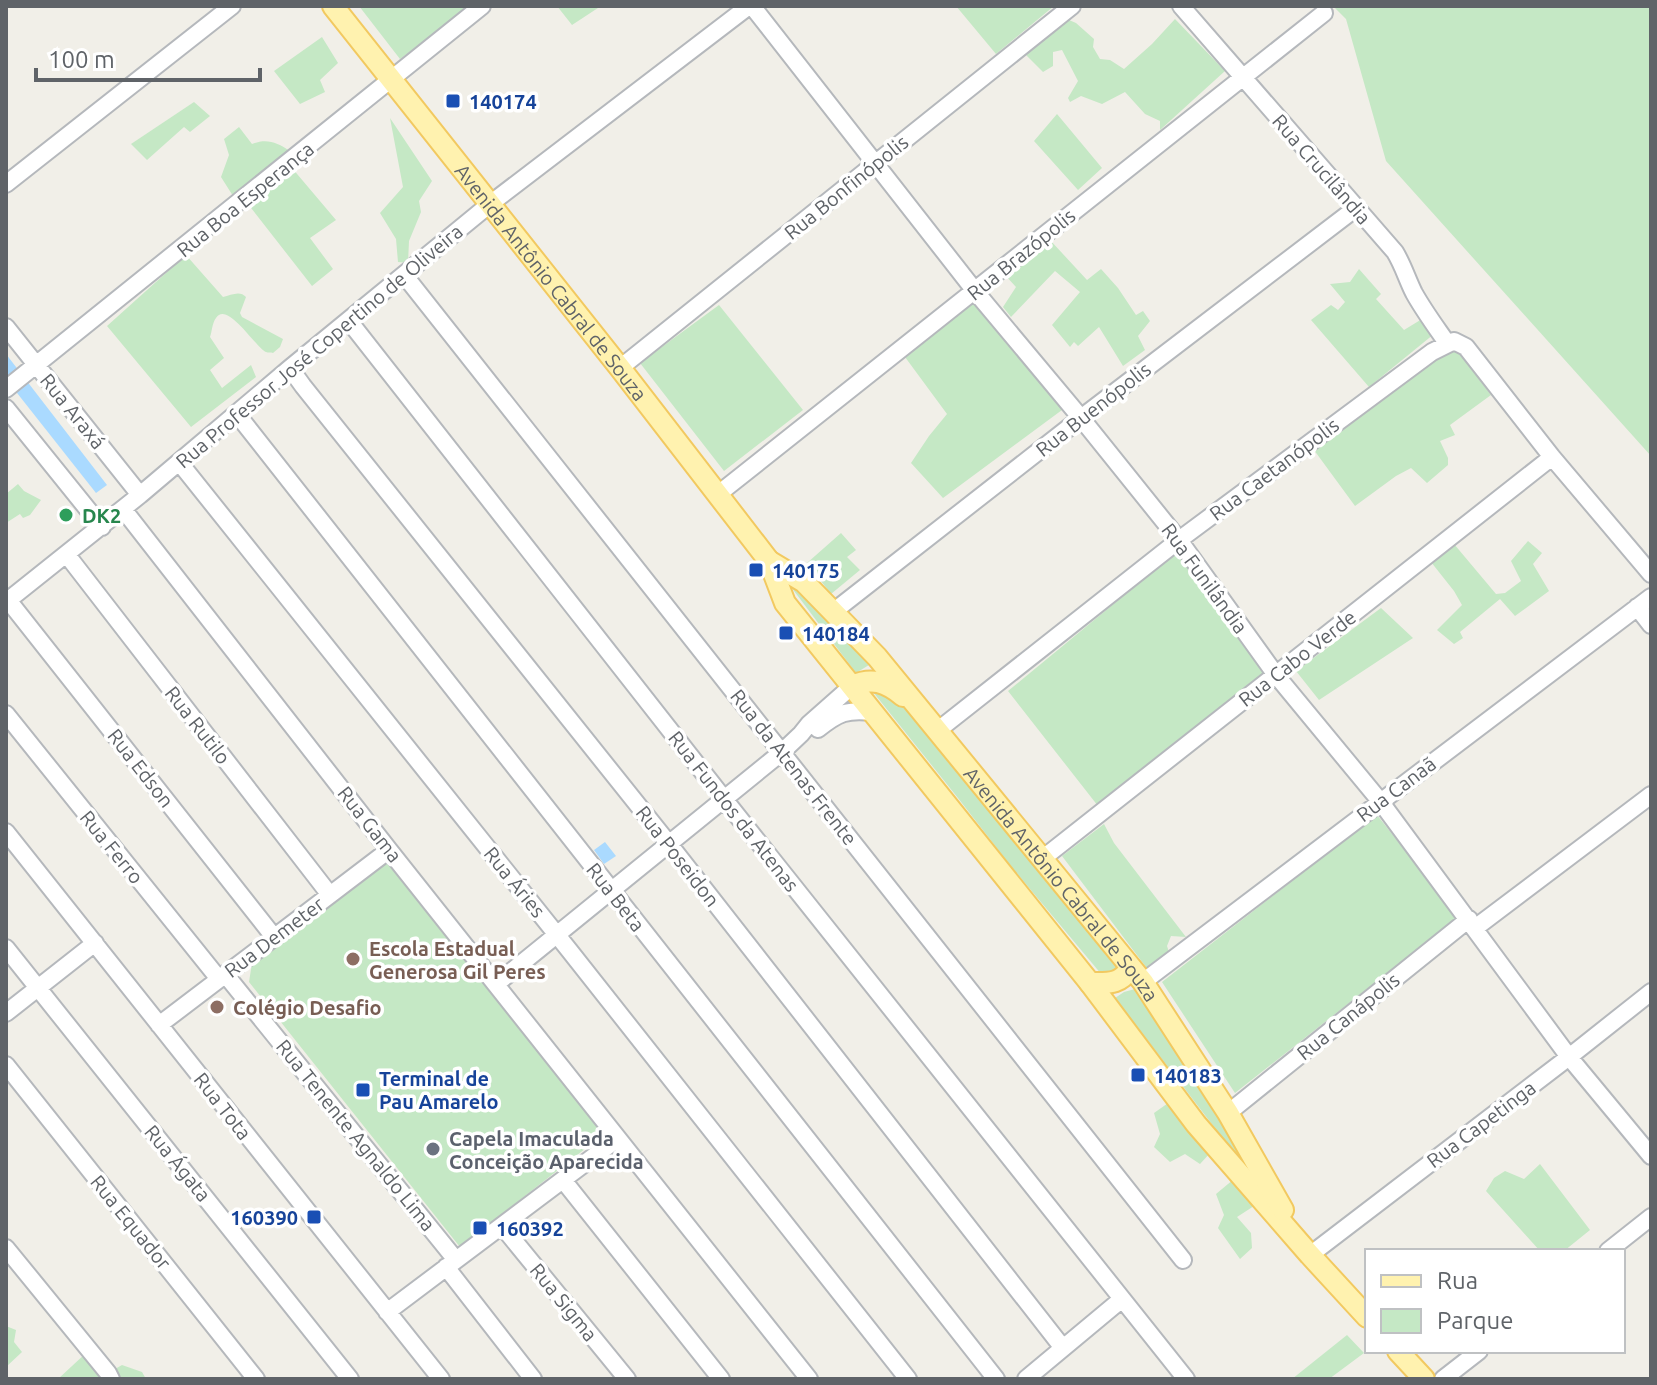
<svg xmlns="http://www.w3.org/2000/svg" width="1657" height="1385" font-family="Ubuntu,sans-serif">
<style>
.green{fill:#c5e8c5}
.water{fill:#aadaff}
.lines{fill:none;stroke-linecap:round;stroke-linejoin:round}
.minor-casing{stroke:#b5b8bc;stroke-width:20}
.major-casing{stroke:#f2c960;stroke-width:24}
.minor{stroke:#fff;stroke-width:16}
.major{stroke:#fff2af;stroke-width:20}
.transit-dot{fill:#1a4fb4;stroke:#fff;stroke-width:3}
.leisure-dot{fill:#2e9e5b;stroke:#fff;stroke-width:3}
.education-dot{fill:#8d6e63;stroke:#fff;stroke-width:3}
.worship-dot{fill:#6b7280;stroke:#fff;stroke-width:3}
.labels{text-anchor:middle;dominant-baseline:central;stroke-width:7;stroke-linejoin:round;paint-order:stroke}
.transit-label{font-size:20px;font-weight:bold;fill:#164399;stroke:#fff;text-anchor:start}
.street-label{font-size:20px;fill:#5f6368;stroke:#fff}
.leisure-label{font-size:20px;font-weight:bold;fill:#27864d;stroke:#fff;text-anchor:start}
.education-label{font-size:20px;font-weight:bold;fill:#785e54;stroke:#fff;text-anchor:start}
.worship-label{font-size:20px;font-weight:bold;fill:#5b616d;stroke:#fff;text-anchor:start}
</style>
<rect width="100%" height="100%" fill="#f1efe8"/>
<path class="green" d="M 359,6 L 471,6 L 400,59 Z
M 557,6 L 601,6 L 572,25 Z
M 956,6 L 1054,6 L 996,54 Z
M 1333,6 L 1651,6 L 1651,456 L 1386,161 L 1346,19 Z
M 1175,19 L 1225,71 L 1160,130 L 1160,121 L 1145,114 L 1125,92 L 1102,104 L 1081,96 L 1070,102 L 1068,98 L 1078,81 L 1062,50 L 1053,52 L 1053,66 L 1043,72 L 1025,54 L 1069,20 L 1076,23 L 1094,39 L 1093,47 L 1100,59 L 1110,60 L 1124,69 L 1152,44 Z
M 322,37 L 338,63 L 320,80 L 325,92 L 300,104 L 274,71 Z
M 194,102 L 210,116 L 190,132 L 184,127 L 147,160 L 131,144 Z
M 1057,114 L 1102,168 L 1078,190 L 1034,141 Z
M 390,118 L 432,181 L 419,201 L 421,212 L 409,241 L 408,263 L 398,262 L 396,239 L 380,213 L 403,187 Z
M 239,127 L 252,144 C 266,138 277,142 290,151 L 233,196 L 221,177 L 229,155 L 224,139 Z
M 292,168 L 336,220 L 310,238 L 333,269 L 312,286 L 248,204 Z
M 1050,240 L 1087,280 L 1101,269 L 1118,288 L 1136,315 L 1143,311 L 1150,321 L 1138,336 L 1145,350 L 1123,366 L 1099,327 L 1078,346 L 1074,342 L 1070,347 L 1052,325 L 1080,292 L 1055,271 L 1011,317 L 1003,307 L 1016,287 L 1004,274 Z
M 186,255 L 223,297 C 231,295 240,290 246,297 L 240,313 L 242,317 L 283,339 L 280,347 L 273,353 C 271,352 268,353 266,352 C 256,348 227,300 216,318 C 212,323 212,332 210,337 L 224,358 L 210,370 L 222,388 L 251,365 L 256,377 L 191,427 L 107,326 Z
M 1359,269 L 1381,294 L 1376,299 L 1404,330 L 1422,319 L 1434,334 L 1369,387 L 1311,320 L 1331,305 L 1338,310 L 1345,302 L 1330,284 L 1350,282 Z
M 974,299 L 1062,410 L 943,498 L 911,463 L 929,436 L 947,414 L 905,357 Z
M 719,305 L 803,410 L 724,471 L 640,363 Z
M 1454,346 L 1491,395 L 1450,425 L 1455,435 L 1440,441 L 1448,458 L 1448,465 L 1427,483 L 1411,468 L 1396,476 L 1355,506 L 1314,450 Z
M 18,484 L 24,491 L 41,500 L 30,515 L 23,518 L 20,514 L 6,523 L 6,494 Z
M 841,533 L 856,550 L 847,557 L 860,570 L 831,594 L 807,563 Z
M 1528,541 L 1542,553 L 1533,564 L 1549,591 L 1515,616 L 1500,599 L 1460,632 L 1463,638 L 1454,644 L 1437,630 L 1462,605 L 1454,591 L 1431,562 L 1454,544 L 1496,594 L 1505,593 L 1521,581 L 1511,561 Z
M 1179,550 L 1266,674 L 1098,806 L 1008,691 Z
M 782,575 L 795,583 L 862,653 L 869,665 L 856,673 Z
M 1381,608 L 1413,638 L 1319,700 L 1296,671 Z
M 869,687 L 889,692 L 911,712 L 1116,967 L 1113,974 L 1102,975 L 1010,865 L 958,798 Z
M 1377,815 L 1458,917 L 1235,1093 L 1162,982 Z
M 1104,824 L 1114,843 L 1186,937 L 1171,936 L 1167,946 L 1169,952 L 1149,971 L 1062,856 Z
M 388,864 L 604,1134 L 460,1247 L 249,982 L 252,963 L 380,865 Z
M 1135,989 L 1184,1059 L 1271,1201 L 1115,998 L 1124,992 Z
M 1171,1101 L 1211,1152 L 1200,1164 L 1185,1154 L 1170,1162 L 1154,1147 L 1160,1134 L 1154,1113 Z
M 1540,1164 L 1590,1230 L 1564,1251 L 1540,1251 L 1486,1191 L 1494,1178 L 1505,1171 L 1524,1179 Z
M 1234,1179 L 1254,1206 L 1237,1217 L 1251,1233 L 1252,1248 L 1240,1259 L 1218,1228 L 1224,1215 L 1216,1194 Z
M 6,1326 L 16,1330 L 14,1342 L 22,1352 L 6,1367 Z
M 1347,1335 L 1364,1353 L 1329,1379 L 1292,1379 Z
M 86,1353 L 102,1378 L 58,1379 Z
M 122,1365 L 142,1372 L 146,1379 L 117,1379 L 115,1369 Z"/>
<path class="water" d="M 6,354 L 107,485 L 96,493 L 6,379 Z
M 605,842 L 616,856 L 604,864 L 594,850 Z"/>
<g class="lines">
<g class="minor-casing">
<path id="minor" d="M 752,6 L 975,291 L 1081,418 L 1179,540 L 1276,675 L 1380,801 L 1569,1057 L 1651,1156
M 1181,6 L 1395,252 C 1403,265 1407,279 1414,293 C 1424,311 1436,327 1447,343
M 6,184 L 232,6
M 405,276 L 1183,1260
M 349,321 L 724,799 L 1186,1379
M 6,327 L 140,495
M 290,368 L 303,386 L 669,844 L 1063,1348
M 620,368 L 1072,6
M 6,389 L 482,6
M 6,408 L 102,527
M 237,414 L 996,1379
M 179,462 L 569,950 L 908,1379
M 717,495 L 1324,13
M 123,509 L 389,850 L 809,1379
M 67,555 L 330,895
M 8,600 L 274,937
M 6,602 L 140,495 L 290,368 L 490,204 L 749,6
M 1637,607 L 1651,625
M 833,612 L 1081,418 L 1356,208
M 6,714 L 219,979
M 818,729 C 838,713 847,709 872,712
M 937,731 L 1179,540 L 1432,352 L 1454,341 L 1466,347 L 1552,457 L 1651,574
M 6,832 L 441,1379
M 1042,859 L 1552,457
M 1475,928 L 1651,795
M 6,948 L 350,1379
M 225,974 L 456,1260
M 1143,982 L 1651,597
M 496,984 L 782,752 L 801,734 L 809,724 L 852,686
M 6,1013 L 95,943
M 159,1025 L 389,850
M 6,1065 L 256,1379
M 1228,1113 L 1469,919
M 563,1180 L 721,1379
M 502,1226 L 627,1379
M 6,1248 L 108,1373 L 111,1379
M 1608,1251 L 1651,1217
M 1310,1255 L 1569,1057 L 1651,992
M 446,1267 L 533,1379
M 387,1312 L 617,1139
M 1026,1379 L 1122,1299
M 1443,1379 L 1479,1351"/>
</g>
<g class="major-casing">
<g id="major">
<path id="s1" d="M 333,6 L 620,368 L 769,561 L 785,603 L 1090,983 L 1196,1124 L 1310,1255 L 1367,1317"/>
<path id="s2" d="M 769,561 L 804,582 L 877,657 L 1143,982 L 1228,1113 L 1283,1210"/>
<path d="M 852,686 C 872,677 886,682 903,696"/>
<path d="M 1090,983 C 1109,983 1119,985 1131,968"/>
<path d="M 1398,1351 L 1424,1379"/>
</g>
</g>
<use href="#minor" class="minor"/>
<use href="#major" class="major"/>
</g>
<g class="transit-dot">
<rect x="445" y="93" width="16" height="16" rx="4"/>
<rect x="748" y="562" width="16" height="16" rx="4"/>
<rect x="778" y="625" width="16" height="16" rx="4"/>
<rect x="1130" y="1067" width="16" height="16" rx="4"/>
<rect x="355" y="1082" width="16" height="16" rx="4"/>
<rect x="306" y="1209" width="16" height="16" rx="4"/>
<rect x="472" y="1220" width="16" height="16" rx="4"/>
</g>
<circle class="leisure-dot" cx="66" cy="515" r="8"/>
<g class="education-dot">
<circle cx="353" cy="959" r="8"/>
<circle cx="217" cy="1007" r="8"/>
</g>
<circle class="worship-dot" cx="433" cy="1149" r="8"/>
<g class="labels">
<g class="transit-label">
<text x="469" y="101">140174</text>
<text x="772" y="570">140175</text>
<text x="802" y="633">140184</text>
<text x="1154" y="1075">140183</text>
<text x="379" y="1078">Terminal de<tspan x="379" dy="23">Pau Amarelo</tspan></text>
<text x="298" y="1217" text-anchor="end">160390</text>
<text x="496" y="1228">160392</text>
</g>
<g class="street-label">
<text transform="translate(1322 169) rotate(49)">Rua Crucilândia</text>
<text transform="translate(846 187) rotate(-39)">Rua Bonfinópolis</text>
<text transform="translate(245 199) rotate(-39)">Rua Boa Esperança</text>
<text transform="translate(1021 254) rotate(-39)">Rua Brazópolis</text>
<text stroke="none"><textPath href="#s1" startOffset="352">Avenida Antônio Cabral de Souza</textPath></text>
<text transform="translate(319 346) rotate(-40)">Rua Professor José Copertino de Oliveira</text>
<text transform="translate(1093 409) rotate(-38)">Rua Buenópolis</text>
<text transform="translate(73 411) rotate(51)">Rua Araxá</text>
<text transform="translate(1274 469) rotate(-37)">Rua Caetanópolis</text>
<text transform="translate(1205 578) rotate(54)">Rua Funilândia</text>
<text transform="translate(1297 658) rotate(-38)">Rua Cabo Verde</text>
<text transform="translate(198 725) rotate(52)">Rua Rutilo</text>
<text transform="translate(794 767) rotate(52)">Rua da Atenas Frente</text>
<text transform="translate(141 768) rotate(52)">Rua Edson</text>
<text transform="translate(1396 789) rotate(-37)">Rua Canaã</text>
<text transform="translate(734 811) rotate(52)">Rua Fundos da Atenas</text>
<text transform="translate(370 824) rotate(52)">Rua Gama</text>
<text transform="translate(112 847) rotate(51)">Rua Ferro</text>
<text transform="translate(678 856) rotate(52)">Rua Poseidon</text>
<text transform="translate(515 882) rotate(51)">Rua Áries</text>
<text stroke="none"><textPath href="#s2" startOffset="438">Avenida Antônio Cabral de Souza</textPath></text>
<text transform="translate(616 897) rotate(52)">Rua Beta</text>
<text transform="translate(274 937) rotate(-37)">Rua Demeter</text>
<text transform="translate(1348 1016) rotate(-39)">Rua Canápolis</text>
<text transform="translate(223 1106) rotate(52)">Rua Tota</text>
<text transform="translate(1481 1124) rotate(-37)">Rua Capetinga</text>
<text transform="translate(356 1135) rotate(51)">Rua Tenente Agnaldo Lima</text>
<text transform="translate(178 1163) rotate(51)">Rua Ágata</text>
<text transform="translate(131 1222) rotate(51)">Rua Equador</text>
<text transform="translate(564 1302) rotate(51)">Rua Sigma</text>
</g>
<g class="leisure-label">
<text x="82" y="515">DK2</text>
</g>
<g class="education-label">
<text x="369" y="948">Escola Estadual<tspan x="369" dy="23">Generosa Gil Peres</tspan></text>
<text x="233" y="1007">Colégio Desafio</text>
</g>
<g class="worship-label">
<text x="449" y="1138">Capela Imaculada<tspan x="449" dy="23">Conceição Aparecida</tspan></text>
</g>
</g>
<rect width="1657" height="1385" fill="none" stroke="#5f6368" stroke-width="16"/>
<rect x="1365" y="1249" width="260" height="104" fill="#ffffff" stroke="#bfc1c3" stroke-width="2"/>
<rect x="1381" y="1275" width="40" height="12" fill="#fff2af" stroke="#bfc1c3" stroke-width="2"/>
<text x="1437" y="1289" font-size="24" fill="#5f6368">Rua</text>
<rect x="1381" y="1309" width="40" height="24" fill="#c5e8c5" stroke="#bfc1c3" stroke-width="2"/>
<text x="1437" y="1329" font-size="24" fill="#5f6368">Parque</text>
<path d="M36 68v12h224v-12" fill="none" stroke="#5f6368" stroke-width="4"/>
<text x="48" y="68" font-size="24" fill="#5f6368" stroke="#ffffff" stroke-width="6" paint-order="stroke">100 m</text>
</svg>
